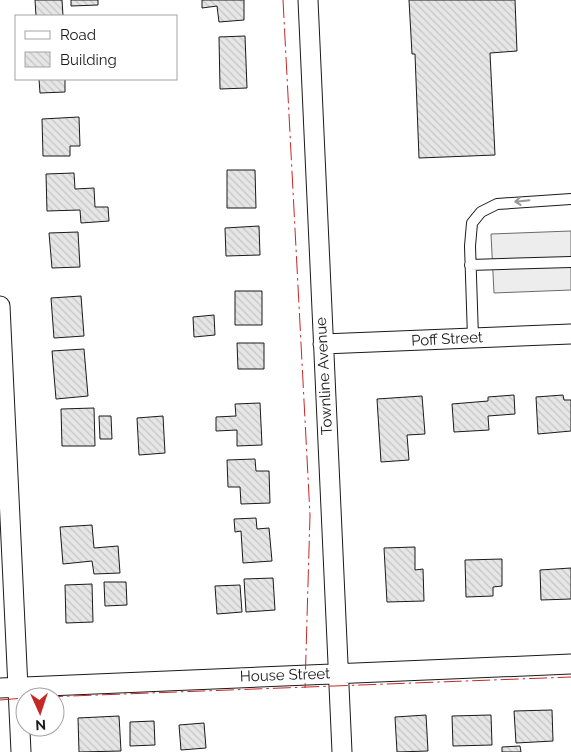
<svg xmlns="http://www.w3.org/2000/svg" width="571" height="752" font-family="Raleway,sans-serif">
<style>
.built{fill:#ededed;stroke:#6a6a6a}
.building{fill:url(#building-back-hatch);stroke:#1a1a1a}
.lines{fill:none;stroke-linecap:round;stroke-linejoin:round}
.lane-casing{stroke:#1a1a1a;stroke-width:12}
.street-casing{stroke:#1a1a1a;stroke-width:21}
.lane{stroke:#fff;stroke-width:10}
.street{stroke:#fff;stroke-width:19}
.power{stroke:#c62828;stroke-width:1;stroke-dasharray:18 4 2.5 4;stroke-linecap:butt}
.oneway{stroke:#989898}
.labels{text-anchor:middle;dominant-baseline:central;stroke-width:4;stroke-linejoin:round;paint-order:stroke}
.street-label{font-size:15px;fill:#1a1a1a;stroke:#fff}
</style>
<defs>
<pattern id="building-back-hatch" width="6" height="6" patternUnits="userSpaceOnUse" patternTransform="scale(1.25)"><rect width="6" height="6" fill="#e6e6e6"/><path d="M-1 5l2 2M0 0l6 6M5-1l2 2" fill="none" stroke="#c5c5c5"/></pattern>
</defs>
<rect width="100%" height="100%" fill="#fff"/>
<path class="built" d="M 571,231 L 571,290 L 494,293 L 491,234 Z"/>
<path class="building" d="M 35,0 L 62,0 L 63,16 L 36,16 Z
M 71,0 L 98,0 L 98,5 L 71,6 Z
M 202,0 L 244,0 L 244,20 L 219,22 L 217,6 L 202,8 Z
M 409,0 L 515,0 L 517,51 L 490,53 L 495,155 L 419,158 L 415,54 L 412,54 Z
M 245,36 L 247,88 L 220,89 L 219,37 Z
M 39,79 L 65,79 L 65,92 L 40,93 Z
M 79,117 L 80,146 L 70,146 L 70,156 L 43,156 L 42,119 Z
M 227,170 L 255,170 L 256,208 L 227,208 Z
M 74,173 L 75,189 L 94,188 L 95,207 L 108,207 L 109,221 L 81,223 L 80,210 L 47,211 L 46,174 Z
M 259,226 L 260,255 L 226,256 L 225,228 Z
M 78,232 L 80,267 L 52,268 L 49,233 Z
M 235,291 L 262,291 L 262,325 L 235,325 Z
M 81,296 L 84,336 L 54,338 L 51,298 Z
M 214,315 L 215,335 L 194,337 L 193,317 Z
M 237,343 L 264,343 L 264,369 L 238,369 Z
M 84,349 L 88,396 L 56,399 L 52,351 Z
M 514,395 L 515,414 L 488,416 L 489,430 L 454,432 L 452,404 L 488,401 L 488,397 Z
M 563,395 L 564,400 L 571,400 L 571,431 L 538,434 L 536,397 Z
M 422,396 L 425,434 L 407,435 L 409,460 L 381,462 L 377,399 Z
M 260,403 L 262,445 L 237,446 L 237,430 L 216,431 L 216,417 L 236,416 L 235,404 Z
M 94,408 L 95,446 L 62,446 L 61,409 Z
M 99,416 L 111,416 L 112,439 L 100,439 Z
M 163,416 L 165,453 L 139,455 L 137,418 Z
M 255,459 L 256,471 L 269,471 L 270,503 L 241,504 L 240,487 L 228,487 L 227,460 Z
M 256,518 L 257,529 L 269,528 L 272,561 L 243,563 L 241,531 L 235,532 L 234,519 Z
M 92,525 L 94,548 L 118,546 L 120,573 L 94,574 L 92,561 L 63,564 L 60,527 Z
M 415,547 L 415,570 L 423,569 L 424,601 L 387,602 L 384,548 Z
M 502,559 L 502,586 L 493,587 L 493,596 L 466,597 L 465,560 Z
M 571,568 L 571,599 L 541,600 L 540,570 Z
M 273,578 L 275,610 L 246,612 L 244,579 Z
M 104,582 L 126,582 L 127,605 L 105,606 Z
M 92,584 L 93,622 L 66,623 L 65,585 Z
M 240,585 L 242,612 L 217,614 L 215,586 Z
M 552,710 L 553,741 L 516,743 L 514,711 Z
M 426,715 L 428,751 L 397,752 L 395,717 Z
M 491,715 L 492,745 L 453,746 L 452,716 Z
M 119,716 L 121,751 L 79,752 L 78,718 Z
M 154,721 L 155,745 L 130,746 L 130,722 Z
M 204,723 L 206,748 L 181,750 L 179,725 Z
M 520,746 L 521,752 L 502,752 L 502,747 Z"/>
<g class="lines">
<g class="lane-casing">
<path id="lane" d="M 470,265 L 571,262
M 473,337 L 470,246 L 472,223 L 481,212 L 497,204 L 571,199"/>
</g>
<g class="street-casing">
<path id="street" d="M 308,0 L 342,752
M 0,306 L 21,752
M 323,344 L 571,334
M 0,688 L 571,664"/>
</g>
<use href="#lane" class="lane"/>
<use href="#street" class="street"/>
<path class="power" d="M 283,0 L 310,515 L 305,688
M 45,697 L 571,677
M 0,700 L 25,698"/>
</g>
<defs><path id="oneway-shaft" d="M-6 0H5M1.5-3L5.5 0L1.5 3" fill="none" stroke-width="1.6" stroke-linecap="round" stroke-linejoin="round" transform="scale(1.25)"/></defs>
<use class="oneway" href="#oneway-shaft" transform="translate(522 201) rotate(174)"/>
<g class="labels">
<g class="street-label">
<text transform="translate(447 339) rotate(-3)">Poff Street</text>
<text transform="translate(324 376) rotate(-93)">Townline Avenue</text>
<text transform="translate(285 675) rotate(-2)">House Street</text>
</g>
</g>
<rect x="15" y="15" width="162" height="65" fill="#ffffff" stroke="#a3a3a3"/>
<rect x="25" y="31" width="25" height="8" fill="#ffffff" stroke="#a3a3a3"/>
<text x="60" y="40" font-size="15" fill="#1a1a1a">Road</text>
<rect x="25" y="52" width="25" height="15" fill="url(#building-back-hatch)" stroke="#a3a3a3"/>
<text x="60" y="65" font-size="15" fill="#1a1a1a">Building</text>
<g transform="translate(40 712) rotate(177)"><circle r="24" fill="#ffffff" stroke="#a3a3a3"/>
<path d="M0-4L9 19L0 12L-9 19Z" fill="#c62828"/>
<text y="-8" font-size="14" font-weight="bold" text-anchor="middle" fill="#1a1a1a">N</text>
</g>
</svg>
